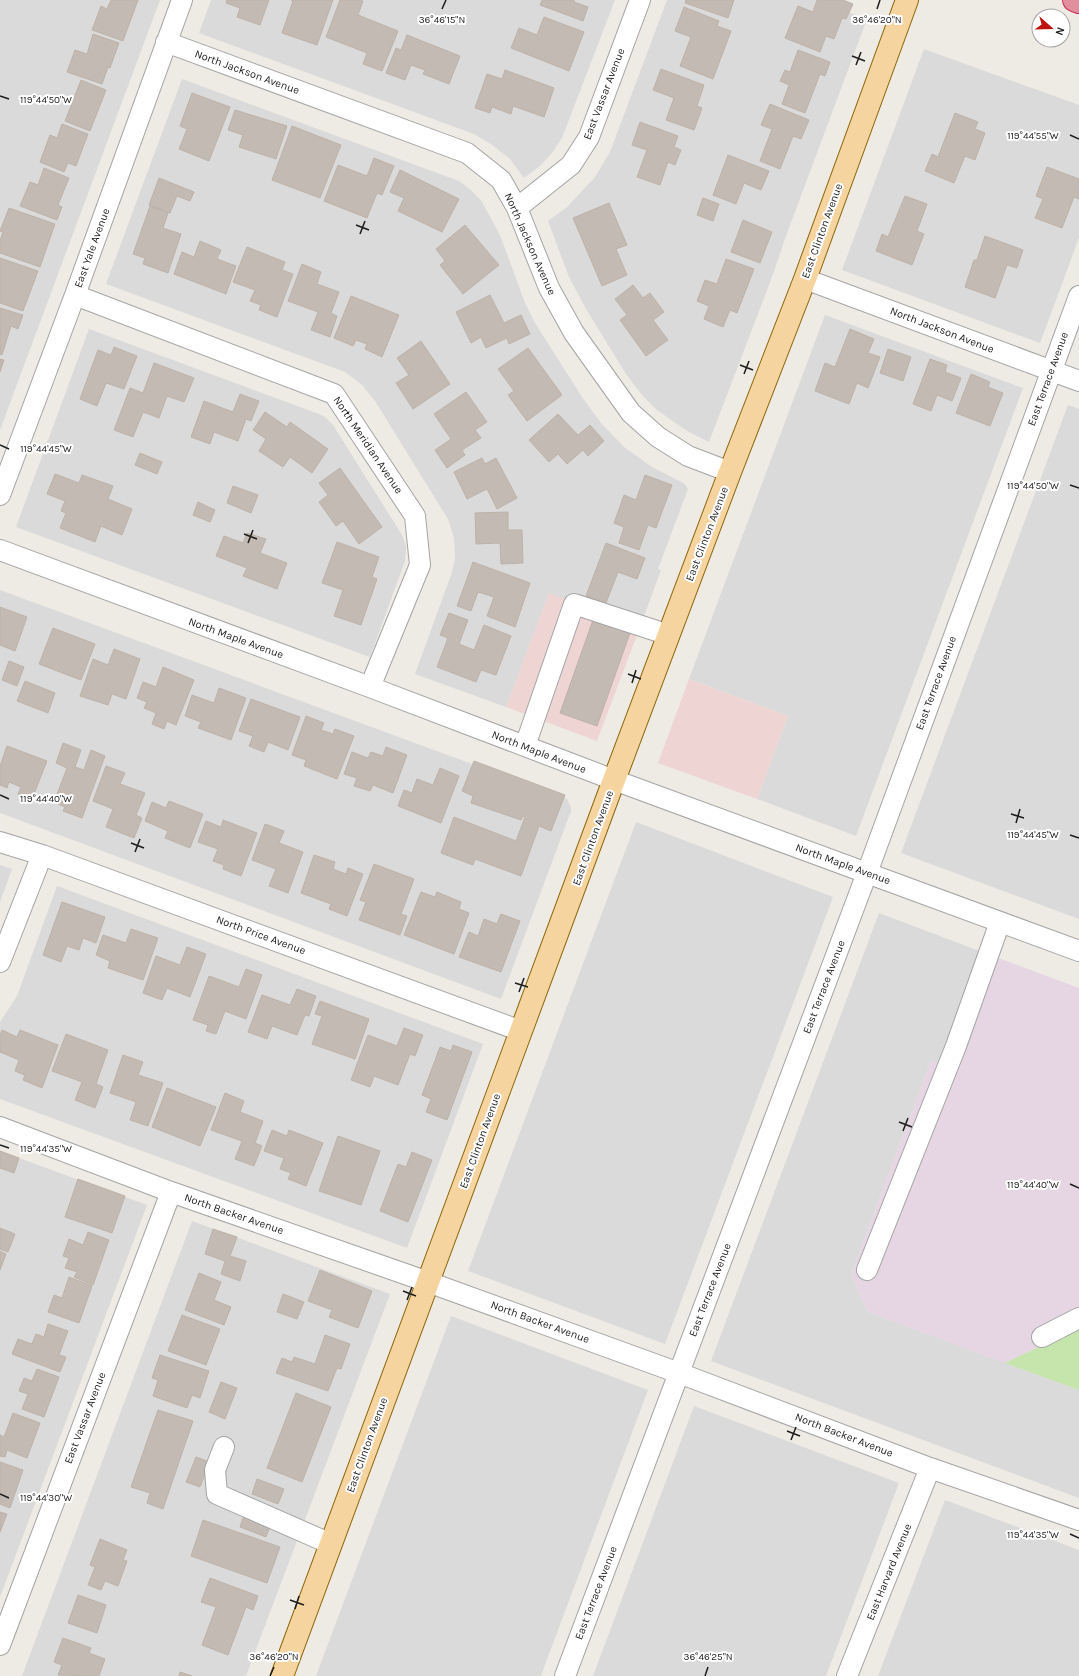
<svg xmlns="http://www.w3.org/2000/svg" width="1079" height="1676" font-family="Karla,sans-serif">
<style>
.residential{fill:#dbdada}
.commercial{fill:#eed5d4}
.industrial{fill:#e6d6e3}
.grass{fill:#c6e5ac}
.building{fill:#c2bab3;stroke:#beb2a7}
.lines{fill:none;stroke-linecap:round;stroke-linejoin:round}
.minor-casing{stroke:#a4a4a4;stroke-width:22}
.major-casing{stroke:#8d6609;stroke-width:24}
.highway-casing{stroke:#ce2e60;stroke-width:24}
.minor{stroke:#fff;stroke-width:20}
.major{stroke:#f6d4a0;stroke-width:22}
.highway{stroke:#e18f9c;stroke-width:22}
.ticks{fill:none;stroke:#1d1d1d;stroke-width:1.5}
.labels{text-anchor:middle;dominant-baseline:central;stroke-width:4;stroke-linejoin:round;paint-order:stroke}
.street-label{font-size:11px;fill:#1d1d1d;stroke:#fff}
.ticks-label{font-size:10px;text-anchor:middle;fill:#1d1d1d;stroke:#fff;stroke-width:4;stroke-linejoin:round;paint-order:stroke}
</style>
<rect width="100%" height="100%" fill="#eeebe4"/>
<path class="residential" d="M 0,0 L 160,0 L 0,430 Z
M 211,0 L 615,0 L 562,138 L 552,153 L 540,166 L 524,178 L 510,159 L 491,144 L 474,134 L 199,33 Z
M 667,0 L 815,0 L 867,19 L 786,236 L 772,277 L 709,442 L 687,431 L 657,410 L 643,396 L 626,374 L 586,309 L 569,277 L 548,221 L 567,207 L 595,177 L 610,152 Z
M 924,49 L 1079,105 L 1079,238 L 1040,343 L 842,270 Z
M 182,79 L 459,181 L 471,190 L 482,202 L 500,235 L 525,303 L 535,323 L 582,397 L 601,423 L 624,447 L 652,467 L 685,484 L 688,489 L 658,569 L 661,570 L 640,627 L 549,594 L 506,707 L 415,674 L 451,575 L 455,559 L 454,538 L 448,519 L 375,401 L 362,385 L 345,372 L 106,284 Z
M 825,315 L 1023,388 L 856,836 L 757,799 L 788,716 L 689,679 Z
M 89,329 L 319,414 L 325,417 L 333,425 L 402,535 L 406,546 L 405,561 L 370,657 L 16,527 Z
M 1068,405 L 1079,409 L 1079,919 L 901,853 Z
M 0,590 L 567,799 L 571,807 L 571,811 L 501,999 L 0,813 Z
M 636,822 L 833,897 L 665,1344 L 468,1271 Z
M 0,865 L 12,869 L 0,902 Z
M 57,886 L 483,1044 L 407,1248 L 0,1099 L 0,1022 L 17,996 Z
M 879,913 L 982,952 L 940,1064 L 931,1061 L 851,1275 L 868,1312 L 1079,1390 L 1079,1498 L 711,1361 Z
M 0,1151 L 147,1205 L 0,1597 Z
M 192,1221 L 390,1294 L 246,1676 L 22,1676 Z
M 451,1316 L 648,1390 L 546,1662 L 541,1676 L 316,1676 Z
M 694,1406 L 899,1483 L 826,1676 L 593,1676 Z
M 945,1500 L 1079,1550 L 1079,1676 L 878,1676 Z"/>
<path class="commercial" d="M 549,593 L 640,627 L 597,741 L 506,707 Z
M 689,679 L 788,716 L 757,799 L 658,763 Z"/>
<path class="industrial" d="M 982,952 L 1079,988 L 1079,1328 L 1005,1363 L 868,1312 L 851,1275 L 931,1061 L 940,1064 Z"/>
<path class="grass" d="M 1079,1328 L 1079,1390 L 1005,1363 Z"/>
<path class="building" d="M 111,0 L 138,0 L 123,41 L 92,30 L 101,6 L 107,9 Z
M 227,0 L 269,0 L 260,25 L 237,17 L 240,8 L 226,3 Z
M 291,0 L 333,0 L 317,45 L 282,33 L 293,1 Z
M 340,0 L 359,0 L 363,1 L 358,15 L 398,31 L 382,71 L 363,64 L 367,53 L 326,37 Z
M 542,0 L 574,0 L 574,2 L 588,7 L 583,21 L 540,5 Z
M 686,0 L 734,0 L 728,18 L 685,3 Z
M 817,0 L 843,0 L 853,4 L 846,19 L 842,18 L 834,39 L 826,36 L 820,52 L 785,38 L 798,6 L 813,12 Z
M 684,7 L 719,21 L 717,26 L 731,31 L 713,79 L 680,66 L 691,37 L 675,31 Z
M 544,17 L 584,32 L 569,71 L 511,48 L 519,28 L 537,35 Z
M 93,34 L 119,43 L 110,68 L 108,67 L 102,84 L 67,72 L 75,50 L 87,54 Z
M 407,35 L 460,56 L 449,84 L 423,74 L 425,70 L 411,65 L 405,80 L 386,73 L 396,48 L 401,50 Z
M 798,50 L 830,62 L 825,76 L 820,74 L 805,113 L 782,104 L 789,85 L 780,81 L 785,70 L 790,72 Z
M 661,69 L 704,85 L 697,106 L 702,108 L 694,130 L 666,120 L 674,98 L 653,90 Z
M 505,70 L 554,88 L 544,117 L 513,106 L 511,114 L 492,107 L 490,113 L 475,108 L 487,74 L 502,79 Z
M 81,80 L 106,90 L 90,131 L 65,121 Z
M 192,93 L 230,107 L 209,161 L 179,149 L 187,129 L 180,126 Z
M 770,104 L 809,120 L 801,139 L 793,136 L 780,169 L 760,161 L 772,129 L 761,125 Z
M 235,110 L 287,126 L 276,159 L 239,147 L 243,135 L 228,130 Z
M 955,113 L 978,122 L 975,129 L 985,133 L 975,160 L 965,156 L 954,183 L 925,171 L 932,154 L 938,157 Z
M 640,122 L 678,136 L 674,147 L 681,150 L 675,165 L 668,162 L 660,185 L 637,177 L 647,150 L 632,145 Z
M 62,124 L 88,134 L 76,166 L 68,163 L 64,172 L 40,162 L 50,135 L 57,138 Z
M 292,126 L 341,145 L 320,198 L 272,180 Z
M 728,155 L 769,171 L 761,190 L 744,183 L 736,204 L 713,195 Z
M 374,158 L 394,166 L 382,195 L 377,193 L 367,218 L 324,201 L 338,165 L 367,176 Z
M 1047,167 L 1079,179 L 1079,199 L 1074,197 L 1062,228 L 1035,218 L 1043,199 L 1036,196 Z
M 44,168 L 69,178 L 58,205 L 62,207 L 57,220 L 20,206 L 30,182 L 38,185 Z
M 400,170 L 459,199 L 442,232 L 398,211 L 404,198 L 390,192 Z
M 159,178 L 194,192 L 190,201 L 177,196 L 170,213 L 149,205 Z
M 905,196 L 927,204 L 917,231 L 924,234 L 912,265 L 876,251 L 882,234 L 888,237 Z
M 703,198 L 719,204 L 713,221 L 697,215 Z
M 609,203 L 627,245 L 616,249 L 627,275 L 602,286 L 573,218 Z
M 150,206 L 168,213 L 163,228 L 181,234 L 168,273 L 143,264 L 145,258 L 133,254 Z
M 9,208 L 55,224 L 40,267 L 0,253 L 0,241 L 3,232 L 0,231 Z
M 743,220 L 772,232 L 760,263 L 731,252 Z
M 465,225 L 499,265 L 463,294 L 440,265 L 445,261 L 436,249 Z
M 985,236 L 1023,250 L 1017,268 L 1007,265 L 995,298 L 965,287 L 974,260 L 977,260 Z
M 200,241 L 221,250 L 217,259 L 236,266 L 226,294 L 174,274 L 182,252 L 194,257 Z
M 247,247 L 285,262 L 282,270 L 293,274 L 277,317 L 259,310 L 261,305 L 250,301 L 255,290 L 233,282 Z
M 0,258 L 38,271 L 23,311 L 0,303 Z
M 726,259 L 754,269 L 737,313 L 730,310 L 723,327 L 704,319 L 709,306 L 697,301 L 705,280 L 717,284 Z
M 302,264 L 321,272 L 317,284 L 339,292 L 331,313 L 337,316 L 330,337 L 311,330 L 318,312 L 288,301 Z
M 633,285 L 643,298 L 650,293 L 664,312 L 653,320 L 668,340 L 646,356 L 620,320 L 627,315 L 615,299 Z
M 490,295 L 504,323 L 521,315 L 530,334 L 509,344 L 507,338 L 486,348 L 481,337 L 471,343 L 456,312 Z
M 351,296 L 399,315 L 382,357 L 365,349 L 367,344 L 356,340 L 353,346 L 334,338 Z
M 0,308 L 23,315 L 18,329 L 11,326 L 2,355 L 0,354 Z
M 850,329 L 874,339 L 868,353 L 880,357 L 868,388 L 857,383 L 849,404 L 815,391 L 825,363 L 835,367 Z
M 421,341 L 450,384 L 413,409 L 396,383 L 409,375 L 397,358 Z
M 114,347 L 137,356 L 124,389 L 106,383 L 97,406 L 80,399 L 98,350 L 111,355 Z
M 528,348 L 562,395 L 527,421 L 508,395 L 514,391 L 498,369 Z
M 888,349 L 911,357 L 903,381 L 880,373 Z
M 0,359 L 4,360 L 0,372 Z
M 930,359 L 947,365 L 945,372 L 961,378 L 952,401 L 937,395 L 931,411 L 913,404 Z
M 154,363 L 194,378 L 184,402 L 167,396 L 159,418 L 143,412 L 133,437 L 114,430 L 130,388 L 143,393 Z
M 971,374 L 990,382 L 988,387 L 1003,393 L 990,426 L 956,413 Z
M 466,392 L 487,422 L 475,430 L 481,438 L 462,450 L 465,455 L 447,468 L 435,450 L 451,439 L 434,414 Z
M 240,394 L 259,401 L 251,421 L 246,419 L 238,441 L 214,432 L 210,444 L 191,437 L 204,401 L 233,412 Z
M 265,412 L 287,427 L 290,422 L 328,449 L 312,473 L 290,457 L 283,467 L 259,451 L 266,439 L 253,430 Z
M 558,414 L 578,435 L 590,425 L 604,441 L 588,456 L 583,450 L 567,464 L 558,454 L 549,462 L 529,440 Z
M 140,453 L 162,462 L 157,474 L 135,465 Z
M 482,458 L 485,464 L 496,458 L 517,498 L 497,509 L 487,489 L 467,499 L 454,472 Z
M 340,468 L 382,527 L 359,544 L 343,521 L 336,526 L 319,502 L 328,495 L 319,483 Z
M 55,474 L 79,483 L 82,475 L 113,486 L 108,499 L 132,509 L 122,535 L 101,526 L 95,542 L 60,528 L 66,513 L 61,511 L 65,501 L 47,494 Z
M 645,475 L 672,485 L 656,528 L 648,525 L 639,550 L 619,543 L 624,527 L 614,523 L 624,495 L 636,500 Z
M 233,486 L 258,495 L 251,513 L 227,503 Z
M 198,502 L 215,510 L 210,522 L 193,515 Z
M 508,512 L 508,530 L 522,530 L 523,563 L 501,564 L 500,543 L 476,544 L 475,513 Z
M 247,533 L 266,539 L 260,553 L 287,563 L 277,589 L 243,576 L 247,568 L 216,556 L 224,536 L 243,543 Z
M 337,542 L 379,557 L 372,577 L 377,579 L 361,625 L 334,616 L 343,590 L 322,583 Z
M 606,543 L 645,558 L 637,579 L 618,572 L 606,603 L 586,596 Z
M 473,562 L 530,583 L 515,627 L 487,616 L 494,597 L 478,592 L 471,611 L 457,606 Z
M 0,607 L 27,617 L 15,651 L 0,645 Z
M 449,613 L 468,620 L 459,644 L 474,650 L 484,625 L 511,636 L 496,675 L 481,670 L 476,682 L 437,667 L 448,638 L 440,635 Z
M 593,620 L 630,633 L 597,726 L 560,713 Z
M 53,628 L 95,644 L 81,680 L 39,664 Z
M 114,649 L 140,659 L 126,699 L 112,694 L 108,705 L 80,696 L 93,659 L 108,665 Z
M 9,661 L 24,667 L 17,686 L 2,680 Z
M 163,667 L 194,680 L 176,725 L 167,721 L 164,729 L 152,724 L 156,713 L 144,708 L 147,702 L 137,698 L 143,682 L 156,687 Z
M 25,681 L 55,693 L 48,713 L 17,701 Z
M 219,688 L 246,698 L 231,740 L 198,728 L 201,722 L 185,716 L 192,695 L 214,703 Z
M 251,699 L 300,717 L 288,750 L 268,742 L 264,752 L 249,746 L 253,736 L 239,731 Z
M 306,716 L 324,723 L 321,730 L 333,734 L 335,729 L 354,736 L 337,779 L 304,766 L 306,760 L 292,755 Z
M 63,743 L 81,750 L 75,767 L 84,770 L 91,750 L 105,756 L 82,818 L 63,811 L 65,807 L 54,802 L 67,768 L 56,763 Z
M 7,746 L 47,761 L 32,799 L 18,794 L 21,787 L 9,782 L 7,788 L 0,785 L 0,766 Z
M 386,747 L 407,755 L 393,793 L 373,785 L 370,791 L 354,786 L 357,778 L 344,774 L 352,752 L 368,758 L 371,752 L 383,756 Z
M 474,761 L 565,795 L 551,831 L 539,826 L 521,876 L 475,859 L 473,865 L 441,853 L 454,817 L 516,841 L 525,817 L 523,816 L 521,820 L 471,803 L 473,796 L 462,791 Z
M 106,766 L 125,773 L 120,784 L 145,793 L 136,815 L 142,818 L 134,838 L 106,827 L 113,809 L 93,801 Z
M 440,768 L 459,776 L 441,823 L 398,806 L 404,790 L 412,793 L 417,779 L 433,785 Z
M 169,801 L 203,814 L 190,848 L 165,838 L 168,831 L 145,821 L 152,802 L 166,808 Z
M 223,820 L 257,833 L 241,876 L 223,869 L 224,865 L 213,861 L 218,849 L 198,842 L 206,821 L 221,827 Z
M 265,824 L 284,831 L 279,843 L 303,852 L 288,893 L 269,886 L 276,869 L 252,860 Z
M 314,855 L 335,862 L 333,869 L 346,874 L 348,868 L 363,874 L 347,916 L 329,909 L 331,904 L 301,893 Z
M 374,864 L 414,879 L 401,914 L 407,916 L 400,935 L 359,920 L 366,902 L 360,900 Z
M 421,892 L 435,897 L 437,892 L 461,902 L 459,909 L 469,913 L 454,954 L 404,935 Z
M 62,902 L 105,917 L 96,943 L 83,938 L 79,950 L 67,946 L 61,962 L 43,955 Z
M 501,914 L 520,921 L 501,972 L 459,957 L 469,932 L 478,936 L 484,919 L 497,924 Z
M 131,929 L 158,938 L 143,980 L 108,968 L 110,961 L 96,955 L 103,935 L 126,943 Z
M 187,947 L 206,954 L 190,997 L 167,988 L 162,1000 L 143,993 L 156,956 L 180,965 Z
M 246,969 L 262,975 L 246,1019 L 225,1011 L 216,1034 L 206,1031 L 208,1025 L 193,1020 L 209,976 L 239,987 Z
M 297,989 L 316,996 L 309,1016 L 305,1015 L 297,1035 L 272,1026 L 267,1039 L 248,1032 L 262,995 L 290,1005 Z
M 320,1001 L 369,1019 L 355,1059 L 312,1044 L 322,1016 L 315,1014 Z
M 404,1028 L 423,1035 L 415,1056 L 410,1054 L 398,1085 L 374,1076 L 370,1087 L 351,1080 L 368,1035 L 397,1046 Z
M 2,1030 L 17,1037 L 20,1030 L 58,1045 L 42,1088 L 23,1080 L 25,1075 L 15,1071 L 19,1060 L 0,1052 L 0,1035 Z
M 66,1034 L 108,1050 L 96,1084 L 103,1087 L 95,1108 L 75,1100 L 82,1082 L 52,1071 Z
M 453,1045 L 472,1052 L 447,1120 L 426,1112 L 431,1099 L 422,1095 L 440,1047 L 451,1051 Z
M 123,1055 L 143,1062 L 138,1075 L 163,1083 L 148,1126 L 130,1120 L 136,1102 L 110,1093 Z
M 167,1088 L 216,1107 L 200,1146 L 152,1127 Z
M 225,1093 L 244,1101 L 240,1112 L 263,1121 L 255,1143 L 262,1146 L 254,1166 L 235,1159 L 242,1141 L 211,1130 Z
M 272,1130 L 287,1136 L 289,1130 L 323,1143 L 306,1186 L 288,1179 L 291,1173 L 280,1169 L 284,1158 L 264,1151 Z
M 338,1136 L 380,1151 L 361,1205 L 319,1191 Z
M 0,1151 L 19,1158 L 14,1173 L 0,1168 Z
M 412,1152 L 432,1160 L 408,1222 L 380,1211 L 398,1164 L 406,1167 Z
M 78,1179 L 125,1196 L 112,1233 L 65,1217 Z
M 0,1228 L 15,1234 L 8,1252 L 0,1249 Z
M 213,1229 L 237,1237 L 230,1256 L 246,1261 L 240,1281 L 221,1274 L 225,1261 L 205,1254 Z
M 88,1232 L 109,1240 L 93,1285 L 74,1277 L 77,1272 L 65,1268 L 69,1258 L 63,1256 L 69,1239 L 83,1245 Z
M 0,1251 L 6,1254 L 0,1270 Z
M 320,1270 L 372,1291 L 358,1328 L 329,1317 L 332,1310 L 308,1301 Z
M 199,1273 L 221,1282 L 214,1300 L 231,1307 L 224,1325 L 185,1310 Z
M 69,1277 L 92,1286 L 79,1323 L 48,1312 L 54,1295 L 62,1298 Z
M 283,1294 L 304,1302 L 297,1319 L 277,1312 Z
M 182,1315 L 220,1329 L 206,1365 L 168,1351 Z
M 48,1324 L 68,1331 L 59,1355 L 66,1357 L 60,1372 L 12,1354 L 18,1339 L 32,1344 L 36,1334 L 44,1337 Z
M 325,1335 L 350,1344 L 341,1369 L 337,1368 L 328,1391 L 276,1373 L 282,1358 L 292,1362 L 294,1357 L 315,1364 Z
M 160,1355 L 209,1371 L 200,1398 L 192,1395 L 187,1408 L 153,1396 L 158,1380 L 152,1378 Z
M 37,1369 L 59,1377 L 44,1417 L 22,1409 L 28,1394 L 19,1391 L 24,1378 L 32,1381 Z
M 221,1382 L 237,1388 L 225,1419 L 209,1412 Z
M 296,1393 L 331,1407 L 302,1482 L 267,1468 Z
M 158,1410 L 193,1421 L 163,1509 L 147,1503 L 150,1493 L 131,1487 Z
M 13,1413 L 40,1423 L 27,1458 L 7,1450 L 5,1457 L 0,1456 L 0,1435 L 4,1437 Z
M 196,1457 L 210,1462 L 200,1487 L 186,1482 Z
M 0,1462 L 23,1470 L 10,1508 L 0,1504 Z
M 257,1479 L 284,1489 L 278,1504 L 252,1494 Z
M 0,1512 L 7,1514 L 0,1532 Z
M 245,1512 L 272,1522 L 266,1537 L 240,1527 Z
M 203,1520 L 280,1547 L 267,1583 L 191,1556 Z
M 100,1539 L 127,1550 L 123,1560 L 127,1561 L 118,1586 L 105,1581 L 101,1590 L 88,1585 L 95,1567 L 90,1565 Z
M 210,1578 L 258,1596 L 253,1610 L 246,1607 L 228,1655 L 202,1645 L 216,1607 L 201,1602 Z
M 78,1595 L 106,1605 L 97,1633 L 68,1623 Z
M 63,1638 L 91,1648 L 89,1653 L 105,1659 L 99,1676 L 58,1675 L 62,1665 L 54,1662 Z
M 180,1672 L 192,1676 L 179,1676 Z"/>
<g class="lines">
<g class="minor-casing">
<path id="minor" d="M 166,42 L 467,153 L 501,180 L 517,208 L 549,288 L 574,333 L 631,413 L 658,437 L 688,456 L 730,472
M 517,208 L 571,165 L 589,137 L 640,0
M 805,279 L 1079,381
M 75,295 L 334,394 L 415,516 L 420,565 L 370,687
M 0,495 L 75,295 L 182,0
M 0,550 L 370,687 L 614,780 L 1079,951
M 525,746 L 574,604 L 669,635
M 0,842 L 42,855 L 521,1031
M 0,962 L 42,855
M 0,1127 L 171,1192 L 428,1282 L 679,1373 L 930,1468 L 1079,1520
M 867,1270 L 956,1046 L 1000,922
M 1042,1337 L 1079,1318
M 224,1447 L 215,1470 L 217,1494 L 331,1544
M 0,1645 L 171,1192
M 565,1676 L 867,873 L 1079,296
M 847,1676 L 930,1468"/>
</g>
<g class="major-casing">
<path id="major" d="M 282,1676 L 614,780 L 730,472 L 805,279 L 907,0"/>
</g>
<g class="highway-casing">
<path id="highway" d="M 1074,0 L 1079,2"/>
</g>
<use href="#minor" class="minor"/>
<use href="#major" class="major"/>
<use href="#highway" class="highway"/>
</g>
<path class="ticks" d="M 442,9 L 446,0M 877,9 L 880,0M 852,56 L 865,61M 856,65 L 861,52M 0,96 L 9,99M 1070,135 L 1079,139M 356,225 L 369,230M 360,234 L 365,221M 740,365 L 753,370M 744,374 L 749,361M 0,445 L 9,449M 1070,485 L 1079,488M 244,534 L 257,539M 248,543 L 253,530M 628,674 L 641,679M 632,683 L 636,670M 0,795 L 9,799M 1011,814 L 1024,818M 1016,823 L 1020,809M 1070,835 L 1079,838M 131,843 L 144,848M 135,852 L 140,839M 515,983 L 528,987M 519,992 L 524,978M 899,1122 L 912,1127M 903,1131 L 908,1118M 0,1145 L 9,1148M 1070,1184 L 1079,1188M 403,1291 L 416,1296M 407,1300 L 412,1287M 787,1431 L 800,1436M 791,1440 L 796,1427M 0,1494 L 9,1498M 1070,1534 L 1079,1538M 290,1600 L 304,1605M 295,1609 L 299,1596M 270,1676 L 274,1667M 705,1676 L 708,1667"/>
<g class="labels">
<g class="street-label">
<text transform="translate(247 72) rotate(20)">North Jackson Avenue</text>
<text transform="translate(604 94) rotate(-69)">East Vassar Avenue</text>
<text transform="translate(822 231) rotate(-70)">East Clinton Avenue</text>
<text transform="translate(530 244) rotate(66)">North Jackson Avenue</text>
<text transform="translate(92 248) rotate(-70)">East Yale Avenue</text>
<text transform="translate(942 330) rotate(21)">North Jackson Avenue</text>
<text transform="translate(1048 379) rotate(-70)">East Terrace Avenue</text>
<text transform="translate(368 445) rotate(56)">North Meridian Avenue</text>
<text transform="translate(707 534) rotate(-69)">East Clinton Avenue</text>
<text transform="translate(236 638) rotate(20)">North Maple Avenue</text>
<text transform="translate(936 683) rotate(-70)">East Terrace Avenue</text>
<text transform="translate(539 752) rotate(21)">North Maple Avenue</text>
<text transform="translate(593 838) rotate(-70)">East Clinton Avenue</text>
<text transform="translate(843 864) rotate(20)">North Maple Avenue</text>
<text transform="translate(261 935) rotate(20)">North Price Avenue</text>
<text transform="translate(824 987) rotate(-69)">East Terrace Avenue</text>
<text transform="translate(480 1141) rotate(-70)">East Clinton Avenue</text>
<text transform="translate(234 1214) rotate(19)">North Backer Avenue</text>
<text transform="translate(710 1290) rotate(-69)">East Terrace Avenue</text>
<text transform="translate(540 1322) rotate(20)">North Backer Avenue</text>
<text transform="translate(85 1418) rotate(-69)">East Vassar Avenue</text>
<text transform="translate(844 1435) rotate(21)">North Backer Avenue</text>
<text transform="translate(367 1445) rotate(-70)">East Clinton Avenue</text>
<text transform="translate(889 1572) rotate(-68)">East Harvard Avenue</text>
<text transform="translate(596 1593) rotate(-69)">East Terrace Avenue</text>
</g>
</g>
<g class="ticks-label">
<text x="442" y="23">36°46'15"N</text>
<text x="877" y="23">36°46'20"N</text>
<text x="46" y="103">119°44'50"W</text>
<text x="1033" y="139">119°44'55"W</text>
<text x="46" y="452">119°44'45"W</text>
<text x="1033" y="489">119°44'50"W</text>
<text x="46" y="802">119°44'40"W</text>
<text x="1033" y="838">119°44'45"W</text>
<text x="46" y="1152">119°44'35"W</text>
<text x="1033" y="1188">119°44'40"W</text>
<text x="46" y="1501">119°44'30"W</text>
<text x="1033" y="1538">119°44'35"W</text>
<text x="274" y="1660">36°46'20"N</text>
<text x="708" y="1660">36°46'25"N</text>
</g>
<g transform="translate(1051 28) rotate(110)"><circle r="19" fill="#ffffff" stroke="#a5a5a5"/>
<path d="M0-3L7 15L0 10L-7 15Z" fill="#be120c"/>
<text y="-6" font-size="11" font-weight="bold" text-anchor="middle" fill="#1d1d1d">N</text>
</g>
</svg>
